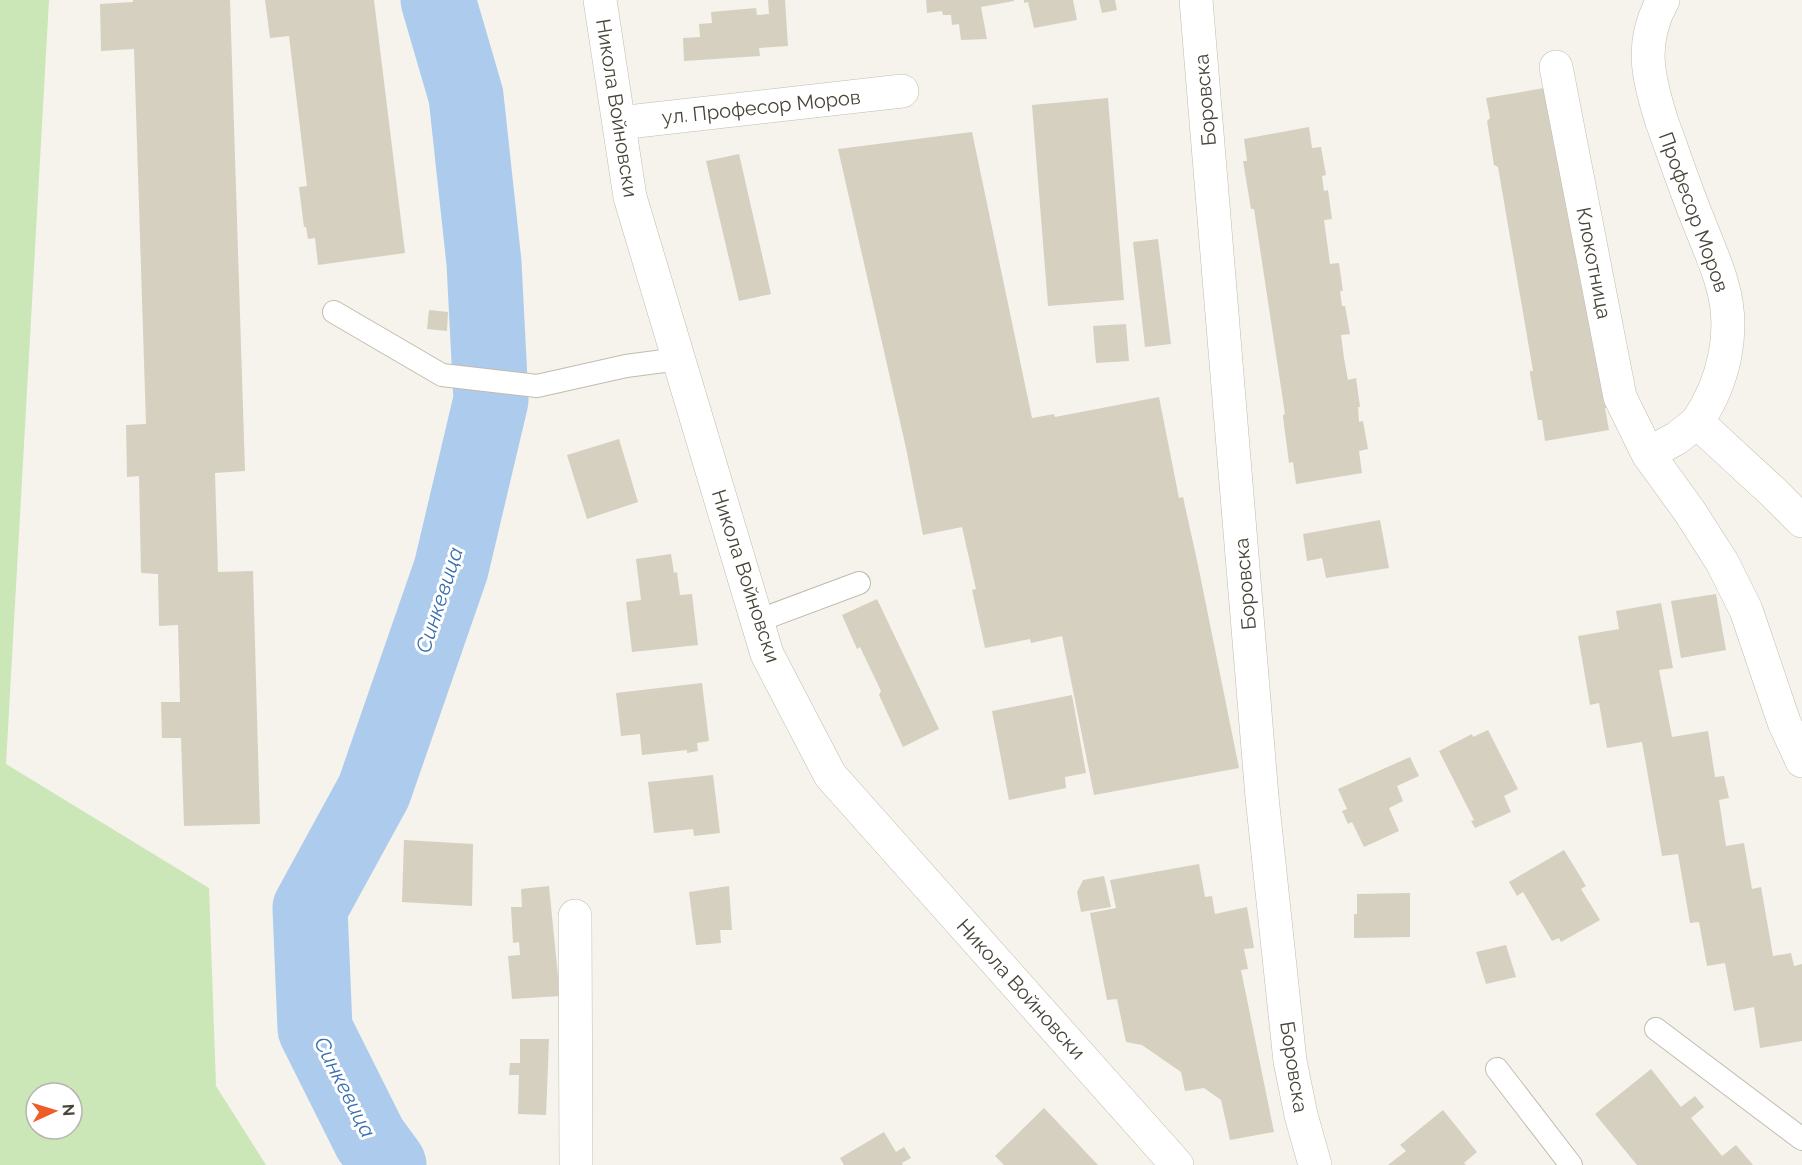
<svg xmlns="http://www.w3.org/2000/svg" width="1802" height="1165" font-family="Raleway,sans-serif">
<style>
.green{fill:#cbe6b7;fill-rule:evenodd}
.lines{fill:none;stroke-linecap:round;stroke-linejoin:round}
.river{stroke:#accbed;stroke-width:75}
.building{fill:#d6d0c1}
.service-casing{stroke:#c0bcae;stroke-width:24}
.minor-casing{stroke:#c0bcae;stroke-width:34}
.tertiary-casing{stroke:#c0bcae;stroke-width:34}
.service{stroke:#fff;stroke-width:22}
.minor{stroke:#fff;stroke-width:33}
.tertiary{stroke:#fff;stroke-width:33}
.labels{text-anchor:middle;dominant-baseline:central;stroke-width:6;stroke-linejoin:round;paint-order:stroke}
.street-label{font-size:20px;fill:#484439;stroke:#fff}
.water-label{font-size:21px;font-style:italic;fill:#376faf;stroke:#fff}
</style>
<rect width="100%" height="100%" fill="#f5f3eb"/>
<path class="green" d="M 0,0 L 49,0 L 6,764 L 209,888 L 216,1086 L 266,1165 L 0,1165 ZM 36,1093 L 72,1093 L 72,1129 L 36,1129 Z"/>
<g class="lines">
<path class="river" d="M 389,1165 L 370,1139 L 315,1029 L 310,908 L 374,791 L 451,569 L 491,400 L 484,263 L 466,96 L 438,0"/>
</g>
<path class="building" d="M 133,0 L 230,0 L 245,471 L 215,473 L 218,572 L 253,571 L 260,824 L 184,826 L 181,738 L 162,738 L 161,702 L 180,702 L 178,625 L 159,626 L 158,574 L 141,573 L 139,476 L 127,477 L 126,425 L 146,424 L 134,49 L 101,51 L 100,4 L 133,2 Z
M 265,0 L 374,0 L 405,253 L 318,265 L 315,238 L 308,239 L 306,227 L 304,227 L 299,187 L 307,186 L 289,36 L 270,38 Z
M 768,0 L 785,0 L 788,46 L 759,48 L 760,56 L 684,61 L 683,38 L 700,37 L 699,24 L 712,23 L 711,12 L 756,8 L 757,15 L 769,14 Z
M 926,0 L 1014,0 L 1014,1 L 981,7 L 987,39 L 961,40 L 959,24 L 952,25 L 951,15 L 943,15 L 942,11 L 927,13 Z
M 1024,0 L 1073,0 L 1077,20 L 1034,28 L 1028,2 L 1024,3 Z
M 1099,0 L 1115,0 L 1117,10 L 1102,13 Z
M 1550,87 L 1614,407 L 1605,408 L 1609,430 L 1545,441 L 1542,420 L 1538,420 L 1530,374 L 1530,371 L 1533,371 L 1498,167 L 1494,165 L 1487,121 L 1490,118 L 1486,98 Z
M 1108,98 L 1124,300 L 1048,306 L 1032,105 Z
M 1309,127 L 1312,148 L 1321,147 L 1326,175 L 1322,176 L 1324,191 L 1328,190 L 1332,219 L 1324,220 L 1330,264 L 1339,263 L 1343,291 L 1340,291 L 1342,306 L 1345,306 L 1350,334 L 1341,335 L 1344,358 L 1348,380 L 1356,378 L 1360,407 L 1358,407 L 1359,422 L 1363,421 L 1368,449 L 1359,451 L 1362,473 L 1296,484 L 1293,462 L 1289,463 L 1283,417 L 1283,415 L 1285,414 L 1254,209 L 1251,209 L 1243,161 L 1247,161 L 1244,139 Z
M 972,132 L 1032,418 L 1054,414 L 1055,417 L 1159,397 L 1179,498 L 1183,497 L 1198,565 L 1239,768 L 1094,795 L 1062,636 L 1031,643 L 1030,639 L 985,648 L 972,590 L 976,589 L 962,527 L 923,535 L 906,448 L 838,149 Z
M 739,154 L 771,294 L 739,301 L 706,161 Z
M 1158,239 L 1171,344 L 1145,347 L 1133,242 Z
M 429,310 L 448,312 L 447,331 L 427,329 Z
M 1126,324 L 1129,361 L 1096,363 L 1093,326 Z
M 619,439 L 638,502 L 587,519 L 567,455 Z
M 1380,520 L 1389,568 L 1326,578 L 1322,558 L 1307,561 L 1303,534 Z
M 671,554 L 674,573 L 677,572 L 680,595 L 692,594 L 698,645 L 632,652 L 626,602 L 641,600 L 636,559 Z
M 1716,594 L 1726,650 L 1681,658 L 1671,601 Z
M 877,599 L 939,729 L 903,747 L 879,695 L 881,691 L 860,647 L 857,649 L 842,615 Z
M 1661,603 L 1673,668 L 1659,670 L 1672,737 L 1708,731 L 1715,777 L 1724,776 L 1729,798 L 1719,800 L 1726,846 L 1744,843 L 1752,889 L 1761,887 L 1773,956 L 1791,953 L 1794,966 L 1802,964 L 1802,1041 L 1760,1048 L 1754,1007 L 1734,1011 L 1725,963 L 1707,966 L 1699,922 L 1690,923 L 1678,854 L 1662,856 L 1642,742 L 1607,748 L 1599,703 L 1590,705 L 1578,636 L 1619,629 L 1616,611 Z
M 702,683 L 709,741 L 697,743 L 698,751 L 687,753 L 687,750 L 642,755 L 640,734 L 621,736 L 616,693 Z
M 1072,695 L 1086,773 L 1065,777 L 1066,788 L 1009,800 L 992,711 Z
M 1488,730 L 1518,789 L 1504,796 L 1511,812 L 1475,828 L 1471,821 L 1474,820 L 1439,751 L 1472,734 L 1473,737 Z
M 1410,757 L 1419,776 L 1397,786 L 1403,801 L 1389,808 L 1399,831 L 1364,847 L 1352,822 L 1348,824 L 1342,811 L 1347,809 L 1338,789 Z
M 713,775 L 720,833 L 694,836 L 693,829 L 654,833 L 648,782 Z
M 404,840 L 473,844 L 472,906 L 402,902 Z
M 1564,850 L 1586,886 L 1581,889 L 1600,920 L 1561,942 L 1559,938 L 1552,941 L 1523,892 L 1517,896 L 1509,882 Z
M 1199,864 L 1205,897 L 1212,896 L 1215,914 L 1247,907 L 1254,948 L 1244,949 L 1248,969 L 1241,970 L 1274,1132 L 1230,1140 L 1221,1100 L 1204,1088 L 1185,1091 L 1181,1072 L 1142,1045 L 1126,1042 L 1117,999 L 1107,1000 L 1090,913 L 1116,908 L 1110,880 Z
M 1104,876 L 1111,907 L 1081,912 L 1077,892 L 1083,880 Z
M 549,886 L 560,996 L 512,999 L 508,956 L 520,955 L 519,942 L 513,943 L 511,907 L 522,907 L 521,889 Z
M 729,886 L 732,930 L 720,930 L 721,943 L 696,945 L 689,892 Z
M 1410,893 L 1410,937 L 1354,938 L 1354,914 L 1357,914 L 1357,894 Z
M 1506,945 L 1516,977 L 1486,984 L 1476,952 Z
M 520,1039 L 549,1039 L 546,1115 L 518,1114 L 519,1075 L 509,1075 L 510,1063 L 520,1063 Z
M 1651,1069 L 1681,1107 L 1695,1096 L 1704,1107 L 1691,1118 L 1722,1156 L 1736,1145 L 1753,1165 L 1637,1165 L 1595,1114 Z
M 1044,1108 L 1098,1165 L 1004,1165 L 995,1156 Z
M 1443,1110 L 1477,1152 L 1464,1163 L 1466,1165 L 1388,1165 L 1406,1151 L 1400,1145 Z
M 884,1132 L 896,1152 L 904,1147 L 911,1158 L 902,1163 L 903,1165 L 844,1165 L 840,1158 Z"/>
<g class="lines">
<g class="service-casing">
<path id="service" d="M 334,312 L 442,375 L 537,386 L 626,366 L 679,359
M 757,621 L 859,583
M 1656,1029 L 1802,1139
M 1497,1069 L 1571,1165"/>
</g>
<g class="minor-casing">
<path id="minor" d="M 1196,0 L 1262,797 L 1290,1061 L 1301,1115 L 1315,1165
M 1663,0 C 1639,43 1648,78 1662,122 C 1674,155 1685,188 1698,220 C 1706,241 1716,262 1722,284 C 1736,332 1724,382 1697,422
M 1556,67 L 1620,397 L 1648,454 L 1690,512 L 1722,562 L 1746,610 L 1784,722 L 1802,761
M 619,123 L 902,91
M 1648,454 L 1677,438 L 1697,422 L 1773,492 L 1802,521
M 575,916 L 576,1165"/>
</g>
<g class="tertiary-casing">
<path id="tertiary" d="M 600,0 L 630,197 L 767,654 L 830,775 L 1177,1165"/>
</g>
<use href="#service" class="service"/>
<use href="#minor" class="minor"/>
<use href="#tertiary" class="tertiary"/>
</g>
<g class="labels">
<g class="street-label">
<text transform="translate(1205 100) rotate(-95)">Боровска</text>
<text transform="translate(761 107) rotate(-6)">ул. Професор Моров</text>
<text transform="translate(617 108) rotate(81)">Никола Войновски</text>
<text transform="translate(1694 212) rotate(70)">Професор Моров</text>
<text transform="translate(1594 263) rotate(79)">Клокотница</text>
<text transform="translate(746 576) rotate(72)">Никола Войновски</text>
<text transform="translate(1245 584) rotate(-95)">Боровска</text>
<text transform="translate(1021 989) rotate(48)">Никола Войновски</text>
<text transform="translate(1294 1067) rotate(81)">Боровска</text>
</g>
<g class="water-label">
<text transform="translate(439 600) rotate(-72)">Синкевица</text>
<text transform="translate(345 1087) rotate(63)">Синкевица</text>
</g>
</g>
<g transform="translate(54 1111) rotate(86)"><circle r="28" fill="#ffffff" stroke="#b6b4b0" stroke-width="1.5"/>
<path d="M0-4.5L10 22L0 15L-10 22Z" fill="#ee5d29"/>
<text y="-9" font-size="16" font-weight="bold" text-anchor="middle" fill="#484439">N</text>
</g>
</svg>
